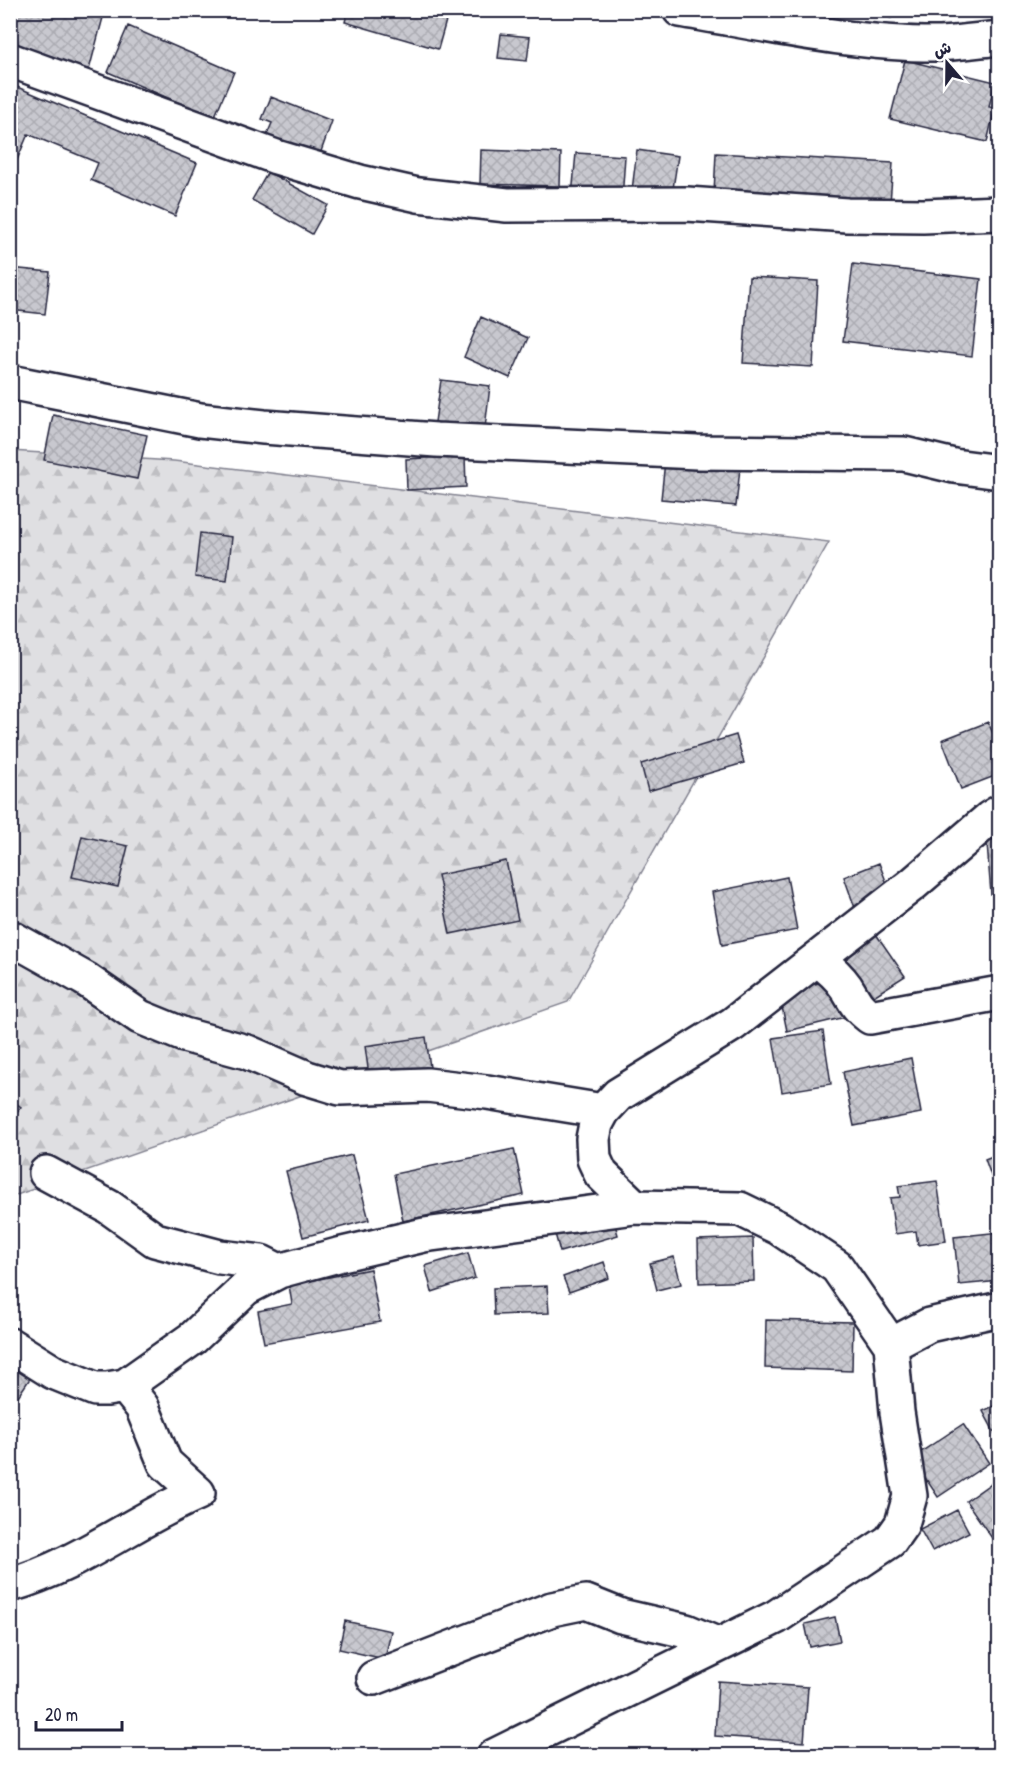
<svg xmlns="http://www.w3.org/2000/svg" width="1010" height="1766" font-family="'Patrick Hand','Playpen Sans Arabic',sans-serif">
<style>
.forest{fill:url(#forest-firs);stroke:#80808e;stroke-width:1.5}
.building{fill:url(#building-cross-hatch);stroke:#22223b;stroke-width:1.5}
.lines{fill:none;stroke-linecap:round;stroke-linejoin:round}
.minor-casing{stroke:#22223b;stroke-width:38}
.major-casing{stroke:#22223b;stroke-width:38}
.minor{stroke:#fff;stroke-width:33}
.major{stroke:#fff;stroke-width:33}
</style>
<defs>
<pattern id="forest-firs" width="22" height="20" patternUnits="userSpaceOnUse" patternTransform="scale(1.5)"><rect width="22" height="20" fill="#dfdfe2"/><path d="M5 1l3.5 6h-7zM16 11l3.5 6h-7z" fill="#bfbfc3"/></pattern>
<pattern id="building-cross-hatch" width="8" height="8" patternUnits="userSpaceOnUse" patternTransform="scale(1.5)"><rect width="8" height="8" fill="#c8c8cf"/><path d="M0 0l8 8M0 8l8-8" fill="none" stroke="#acacb3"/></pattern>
</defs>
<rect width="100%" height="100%" fill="#fff"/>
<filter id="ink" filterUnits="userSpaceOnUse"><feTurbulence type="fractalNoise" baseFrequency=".0167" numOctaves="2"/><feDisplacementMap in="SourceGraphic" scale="12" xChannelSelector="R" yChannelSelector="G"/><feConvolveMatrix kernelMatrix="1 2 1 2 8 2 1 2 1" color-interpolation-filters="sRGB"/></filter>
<g filter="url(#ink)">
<path class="forest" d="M 10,451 L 174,461 L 829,542 L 568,1002 L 11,1197 Z"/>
<path class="building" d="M 10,10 L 105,10 L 89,70 L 10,51 Z
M 348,10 L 449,10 L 438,49 L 345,22 Z
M 865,10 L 894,10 L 891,18 Z
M 128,26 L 234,72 L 214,118 L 108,72 Z
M 501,34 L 530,37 L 527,61 L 498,58 Z
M 905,60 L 995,82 L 989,107 L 995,108 L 987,142 L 890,119 Z
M 10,84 L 197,163 L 175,216 L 91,180 L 98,163 L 28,134 L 17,160 L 10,157 Z
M 271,97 L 332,121 L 319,157 L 266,137 L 272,123 L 262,119 Z
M 481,150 L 561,153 L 560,186 L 480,184 Z
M 637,150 L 678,156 L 672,195 L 632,190 Z
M 576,153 L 625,156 L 622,200 L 572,196 Z
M 716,153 L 893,163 L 890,203 L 714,193 Z
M 268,172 L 328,205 L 312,234 L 252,200 Z
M 853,264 L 981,279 L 972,356 L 843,341 Z
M 10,268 L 50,272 L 45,314 L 10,310 Z
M 749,277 L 818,281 L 813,367 L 743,363 Z
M 481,317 L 528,338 L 510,378 L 464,357 Z
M 441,380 L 490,386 L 485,428 L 435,422 Z
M 53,415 L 147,435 L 137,479 L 44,460 Z
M 465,456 L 466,487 L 407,490 L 406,459 Z
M 665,461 L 740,468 L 736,506 L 661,499 Z
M 200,533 L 232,537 L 227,581 L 195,577 Z
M 988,722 L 1000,750 L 1000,774 L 961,789 L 942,740 Z
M 736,735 L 744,763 L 648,791 L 641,764 Z
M 1000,830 L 1000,893 L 991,894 L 986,831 Z
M 82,836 L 128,846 L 118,887 L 72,877 Z
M 506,861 L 518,920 L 450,934 L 438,875 Z
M 879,863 L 891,894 L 855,908 L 844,877 Z
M 787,877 L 797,930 L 722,945 L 712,892 Z
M 876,934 L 905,976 L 866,1001 L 838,959 Z
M 837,979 L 846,1017 L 787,1031 L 779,992 Z
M 823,1031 L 831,1084 L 782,1092 L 773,1038 Z
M 426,1037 L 431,1075 L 370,1083 L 365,1046 Z
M 911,1058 L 921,1113 L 854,1126 L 843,1072 Z
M 10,1099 L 21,1107 L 10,1120 Z
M 514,1149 L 524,1195 L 403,1221 L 394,1174 Z
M 1000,1153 L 1000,1201 L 985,1159 Z
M 352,1155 L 369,1220 L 303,1237 L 286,1171 Z
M 937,1181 L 946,1241 L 918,1245 L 916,1231 L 895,1234 L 890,1198 L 900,1197 L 898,1186 Z
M 612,1214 L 618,1235 L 560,1252 L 554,1230 Z
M 1000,1232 L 1000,1281 L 959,1285 L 954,1237 Z
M 753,1238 L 754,1281 L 699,1283 L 698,1240 Z
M 468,1253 L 475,1278 L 432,1292 L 425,1266 Z
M 674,1257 L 681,1284 L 657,1290 L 650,1263 Z
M 604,1262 L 609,1278 L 569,1292 L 563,1277 Z
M 370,1269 L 380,1322 L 264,1343 L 258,1311 L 292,1304 L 289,1285 Z
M 547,1286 L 549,1313 L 494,1315 L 493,1288 Z
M 766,1320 L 853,1322 L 852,1371 L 765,1368 Z
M 10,1364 L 31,1377 L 10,1408 Z
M 1000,1403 L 1000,1443 L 983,1411 Z
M 963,1424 L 989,1463 L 938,1497 L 912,1458 Z
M 1000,1477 L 1000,1537 L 994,1541 L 966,1501 Z
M 957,1510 L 969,1532 L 932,1551 L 920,1529 Z
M 835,1617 L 840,1641 L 810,1647 L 805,1624 Z
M 345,1621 L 391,1631 L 385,1659 L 339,1649 Z
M 718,1681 L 808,1687 L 804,1742 L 715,1736 Z"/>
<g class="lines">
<g class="minor-casing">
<path id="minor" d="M 680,10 C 763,24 856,45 940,44 C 960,43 980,40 1000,38
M 10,382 L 200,420 L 264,427 L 436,440 L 697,452 L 904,454 L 954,466 L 1000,472
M 10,937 L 85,979 L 140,1017 L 184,1035 L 247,1052 L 307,1078 L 340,1088 L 427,1085 L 487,1092 L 603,1111
M 817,959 C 828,967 838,975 846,987 C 856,1003 855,1005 870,1017 L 1000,993
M 46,1173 L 109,1207 L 155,1240 L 220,1257 L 261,1262 L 279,1271
M 10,1345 L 53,1372 L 95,1389 L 107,1389 L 125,1386 L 193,1338 L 246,1288 L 279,1271 L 338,1255 L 424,1235 L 635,1207
M 891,1345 L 929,1325 L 1000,1309
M 10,1585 C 78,1566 135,1520 198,1493 L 165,1463 L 142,1407 L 125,1386
M 374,1678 L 552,1609 L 586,1602 L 621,1616 L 686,1631 L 719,1645
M 494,1756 L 776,1617 L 890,1541 L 902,1524 L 910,1496 L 897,1412 L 891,1345 L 837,1267 L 779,1228 L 740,1209 L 635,1207 L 601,1174 L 594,1159 L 593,1139 L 596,1124 L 603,1111 L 618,1095 L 733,1024 L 913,884 L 990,818 L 1000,812"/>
</g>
<g class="major-casing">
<path id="major" d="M 10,60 L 276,157 L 360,182 L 418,195 L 507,205 L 687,204 L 847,215 L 923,216 L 1000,213"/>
</g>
<use href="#minor" class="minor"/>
<use href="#major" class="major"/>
</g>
</g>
<rect width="1010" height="1766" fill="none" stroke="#fff" stroke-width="36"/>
<rect x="18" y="18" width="974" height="1730" fill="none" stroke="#22223b" stroke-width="2" filter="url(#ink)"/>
<g transform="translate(947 63) rotate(340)" stroke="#ffffff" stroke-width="4.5" paint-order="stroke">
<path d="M0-4.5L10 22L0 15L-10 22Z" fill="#22223b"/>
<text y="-9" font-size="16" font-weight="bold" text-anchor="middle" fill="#22223b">ش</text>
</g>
<path d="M36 1721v9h86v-9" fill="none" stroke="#22223b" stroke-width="3"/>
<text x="45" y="1721" font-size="18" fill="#22223b" stroke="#ffffff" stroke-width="4.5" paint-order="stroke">20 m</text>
</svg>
